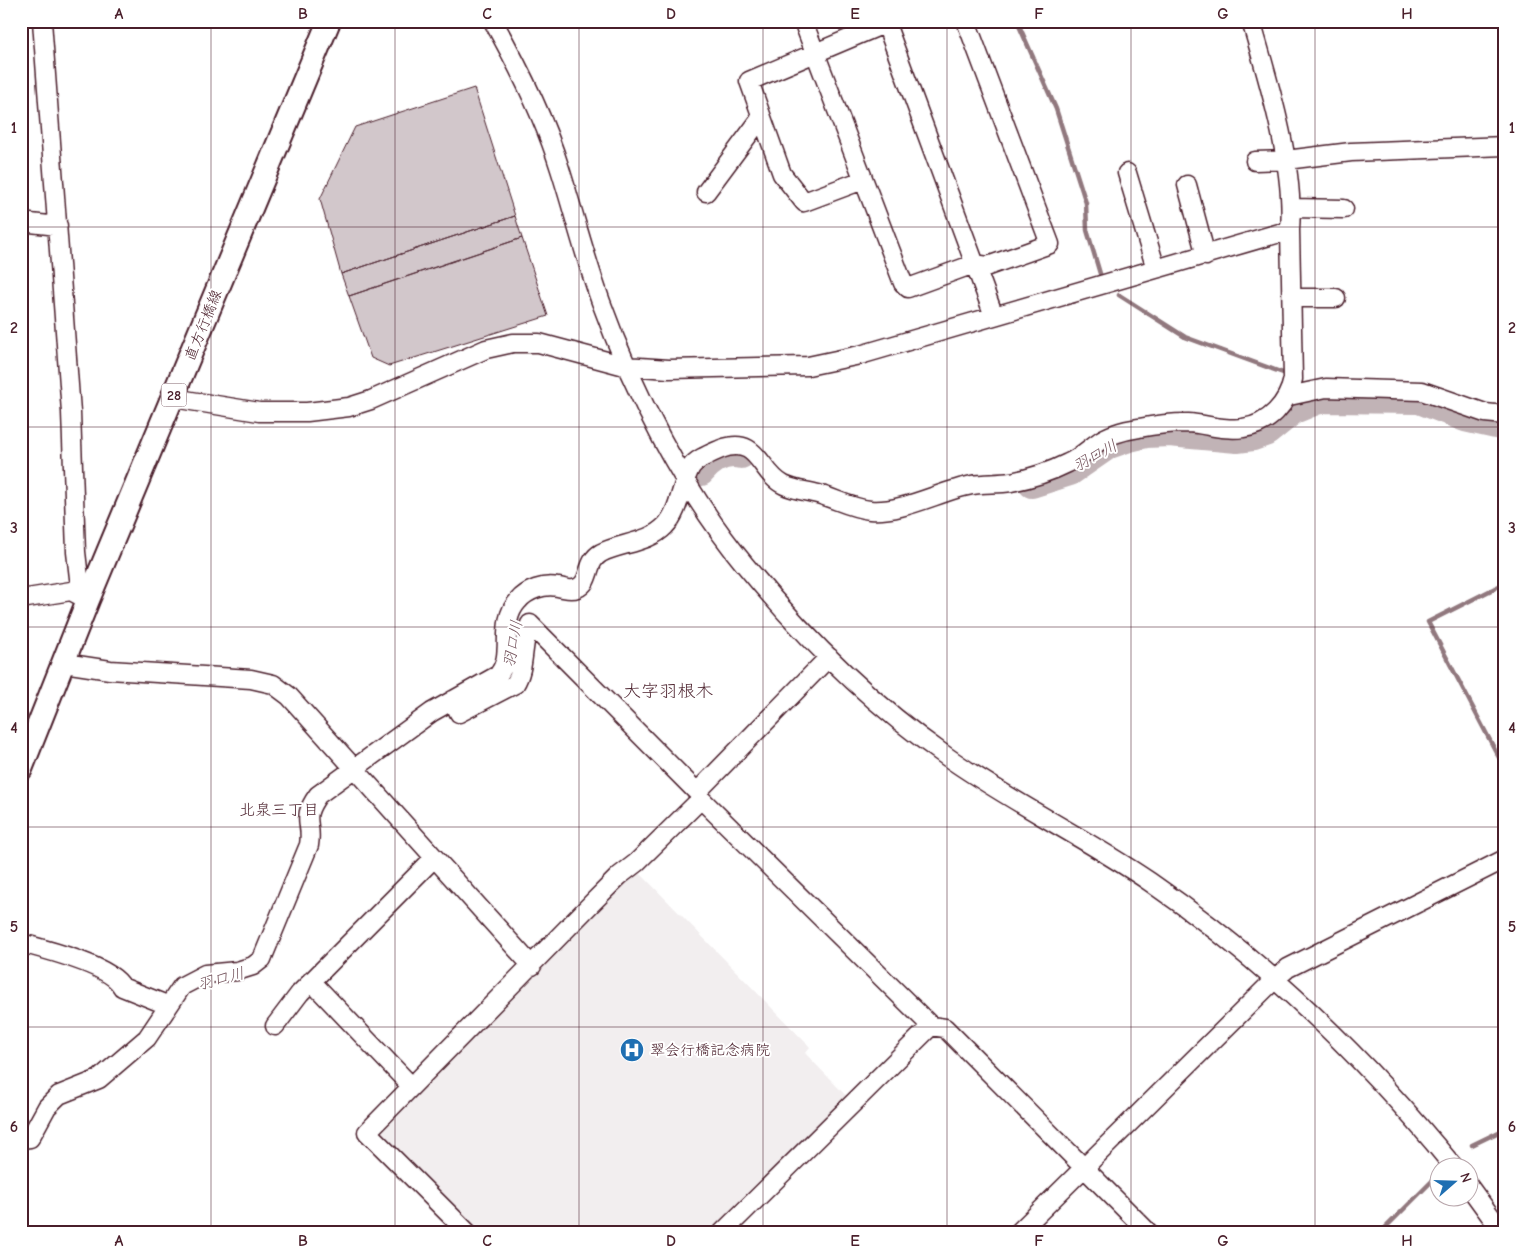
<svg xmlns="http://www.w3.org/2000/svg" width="1526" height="1254" font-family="'Comic Neue','Klee One',sans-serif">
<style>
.built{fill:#f2eeef}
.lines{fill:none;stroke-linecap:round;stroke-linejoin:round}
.stream{stroke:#91787e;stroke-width:4.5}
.river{stroke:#c1b3b6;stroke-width:28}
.building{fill:#d2c7cb;stroke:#4a1f2b}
.minor-casing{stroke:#4a1f2b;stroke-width:21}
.major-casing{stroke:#4a1f2b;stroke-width:26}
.minor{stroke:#fff;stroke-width:18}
.major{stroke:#fff;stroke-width:22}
.grid{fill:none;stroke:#4a1f2b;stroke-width:1;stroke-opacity:0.55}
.labels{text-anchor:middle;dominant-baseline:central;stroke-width:4;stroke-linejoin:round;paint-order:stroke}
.shield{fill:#fff;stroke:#80626b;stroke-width:1}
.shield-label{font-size:14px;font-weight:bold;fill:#4a1f2b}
.street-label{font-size:15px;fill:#4a1f2b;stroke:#fff}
.poi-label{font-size:15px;fill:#4a1f2b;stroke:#fff;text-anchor:start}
.water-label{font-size:16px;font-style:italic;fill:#74535c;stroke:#fff}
.neighbourhood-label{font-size:16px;fill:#4a1f2b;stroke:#fff}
.quarter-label{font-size:18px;fill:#4a1f2b;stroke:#fff}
.neatline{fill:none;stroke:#4a1f2b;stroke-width:2}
.grid-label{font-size:16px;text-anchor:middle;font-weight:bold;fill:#4a1f2b}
</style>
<rect width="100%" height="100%" fill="#fff"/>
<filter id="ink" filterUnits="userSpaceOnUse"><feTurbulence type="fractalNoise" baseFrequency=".02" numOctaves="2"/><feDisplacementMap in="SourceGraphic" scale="10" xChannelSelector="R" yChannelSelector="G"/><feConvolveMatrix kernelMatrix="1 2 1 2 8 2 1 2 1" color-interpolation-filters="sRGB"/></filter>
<g filter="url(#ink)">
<path class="built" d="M 634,873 L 642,875 L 810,1047 L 805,1053 L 850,1100 L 715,1233 L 475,1233 L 377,1136 L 379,1126 Z"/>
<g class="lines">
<path class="stream" d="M 1017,21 L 1056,109 L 1086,203 L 1087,230 L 1101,277
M 1119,295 L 1185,337 L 1283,373
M 1505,583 L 1428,622 L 1505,769
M 1472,1145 L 1505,1129
M 1380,1233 L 1434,1179"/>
<path class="river" d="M 701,472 C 711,460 725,451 741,455
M 1032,484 L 1070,472 L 1109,445 L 1129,438 L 1146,434 L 1169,433 L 1237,439 L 1253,437 L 1267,432 L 1294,410 L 1316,401 L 1327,399 L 1419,400 L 1465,418 L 1505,427"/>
</g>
<path class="building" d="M 474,88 L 515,216 L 341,274 L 320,199 L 355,127 Z
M 515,216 L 522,238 L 349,296 L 341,274 Z
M 522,238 L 548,316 L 389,366 L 371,358 L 349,296 Z"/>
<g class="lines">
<g class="minor-casing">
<path id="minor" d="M 42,21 L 71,412 L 76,552 L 79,578 L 88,600
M 493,21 C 520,69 544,117 560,169 C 574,213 585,258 601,302 C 634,393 683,490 745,565 C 804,637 870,703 946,756 C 1011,802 1084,837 1150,882 C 1265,961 1365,1058 1453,1166
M 803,21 L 903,283 L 908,288 L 974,264 L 988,266 L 1050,244 L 966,21
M 885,21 L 994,316
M 1255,161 L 1286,160 L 1351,152 L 1505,146
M 1127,173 L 1156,269
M 863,180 L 804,202 L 782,174 L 749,81 L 891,21
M 1187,185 L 1206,256
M 706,192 L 761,118
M 1292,208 L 1344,209
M 21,222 L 58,226
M 1292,298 L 1336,298
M 1289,396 L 1326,388 L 1422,391 L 1485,413 L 1505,415
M 173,398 L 259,412 L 307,412 L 349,407 L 371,400 L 486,349 L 513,343 L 539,343 L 625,366 L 669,369 L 808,366 L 860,355 L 1290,230
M 21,599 L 71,591 L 88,600
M 64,663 L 110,670 L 251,679 L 273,684 L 289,696 L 532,966
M 453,700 L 459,713 L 515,684 C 526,667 521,643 530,624 L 697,792 L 701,799 L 931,1026
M 697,792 L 829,657
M 21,943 C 44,949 112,966 122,987 L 162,1003
M 311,981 L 411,1086
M 275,1026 L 300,993 L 434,858
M 21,1139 L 30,1138 L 47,1107 L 59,1095 L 99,1079 L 147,1038 L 182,986 L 205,974 L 237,971 L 253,966 L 262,959 L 309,845 C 313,821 300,820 318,795 L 432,712 L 498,675 C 516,654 497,624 518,601 C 527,590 544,584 558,587 C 566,588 570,591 577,588 C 592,582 585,562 601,553 C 620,543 649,543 665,526 C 680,511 681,483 691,467 C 696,459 712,453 721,449 C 759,435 759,473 784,485 C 794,490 807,491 818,494 C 836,499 851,508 870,510 C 902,513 940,491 972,485 C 985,483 998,484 1011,482 C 1031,478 1050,472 1068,463 C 1079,458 1087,450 1097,443 C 1108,435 1125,430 1139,428 C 1154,425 1173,423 1188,423 C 1206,424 1225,431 1243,428 C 1269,425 1288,403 1293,379 L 1290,230 C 1295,167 1269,83 1251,21
M 1468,1185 L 1503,1233
M 468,1233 L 367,1132 L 593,902 L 619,876 L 636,863 L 701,799
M 722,1233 L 931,1026 L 945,1028 L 1149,1233
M 1018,1233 L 1274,980 L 1288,968 L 1505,859"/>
</g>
<g class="major-casing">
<path id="major" d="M 21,769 L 88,600 L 329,21"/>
</g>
<use href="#minor" class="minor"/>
<use href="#major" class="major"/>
</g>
</g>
<path class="grid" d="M 211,21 L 211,1233M 395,21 L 395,1233M 579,21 L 579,1233M 763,21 L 763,1233M 947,21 L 947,1233M 1131,21 L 1131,1233M 1315,21 L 1315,1233M 21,227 L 1505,227M 21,427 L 1505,427M 21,627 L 1505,627M 21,827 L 1505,827M 21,1027 L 1505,1027"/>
<defs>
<g id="hospital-disc" transform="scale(1.25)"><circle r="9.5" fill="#1f6fb2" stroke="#fff"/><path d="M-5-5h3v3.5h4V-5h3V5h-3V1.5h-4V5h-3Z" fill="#fff"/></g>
</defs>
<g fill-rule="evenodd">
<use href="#hospital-disc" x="632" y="1050"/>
</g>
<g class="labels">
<rect class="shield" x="161.5" y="383.5" width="25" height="23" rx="4"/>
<g class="shield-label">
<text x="174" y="395">28</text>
</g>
<g class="street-label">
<text transform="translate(203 325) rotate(-68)">直方行橋線</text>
</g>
<g class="poi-label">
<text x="650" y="1050">翠会行橋記念病院</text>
</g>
<g class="water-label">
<text transform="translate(1095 456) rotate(-29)">羽口川</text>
<text transform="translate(513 644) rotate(-80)">羽口川</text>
<text transform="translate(221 979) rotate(-15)">羽口川</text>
</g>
<g class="neighbourhood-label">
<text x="279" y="810">北泉三丁目</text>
</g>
<g class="quarter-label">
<text x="668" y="691">大字羽根木</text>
</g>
</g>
<rect width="1526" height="1254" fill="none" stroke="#fff" stroke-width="55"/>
<g transform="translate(1454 1182) rotate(70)"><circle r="24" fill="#ffffff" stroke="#b7a5aa"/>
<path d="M0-4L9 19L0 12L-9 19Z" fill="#1f6fb2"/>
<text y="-8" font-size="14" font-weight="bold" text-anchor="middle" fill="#4a1f2b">N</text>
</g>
<rect x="28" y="28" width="1470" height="1198" class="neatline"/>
<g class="grid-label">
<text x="119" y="19">A</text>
<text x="303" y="19">B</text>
<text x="487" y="19">C</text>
<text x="671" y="19">D</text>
<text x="855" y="19">E</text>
<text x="1039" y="19">F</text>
<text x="1223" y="19">G</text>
<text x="1407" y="19">H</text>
<text x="14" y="133">1</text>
<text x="1512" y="133">1</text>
<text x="14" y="333">2</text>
<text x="1512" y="333">2</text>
<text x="14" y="533">3</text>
<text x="1512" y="533">3</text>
<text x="14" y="733">4</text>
<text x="1512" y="733">4</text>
<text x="14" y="932">5</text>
<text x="1512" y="932">5</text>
<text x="14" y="1132">6</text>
<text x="1512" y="1132">6</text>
<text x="119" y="1246">A</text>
<text x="303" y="1246">B</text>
<text x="487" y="1246">C</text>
<text x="671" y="1246">D</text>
<text x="855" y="1246">E</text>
<text x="1039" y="1246">F</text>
<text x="1223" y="1246">G</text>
<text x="1407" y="1246">H</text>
</g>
</svg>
